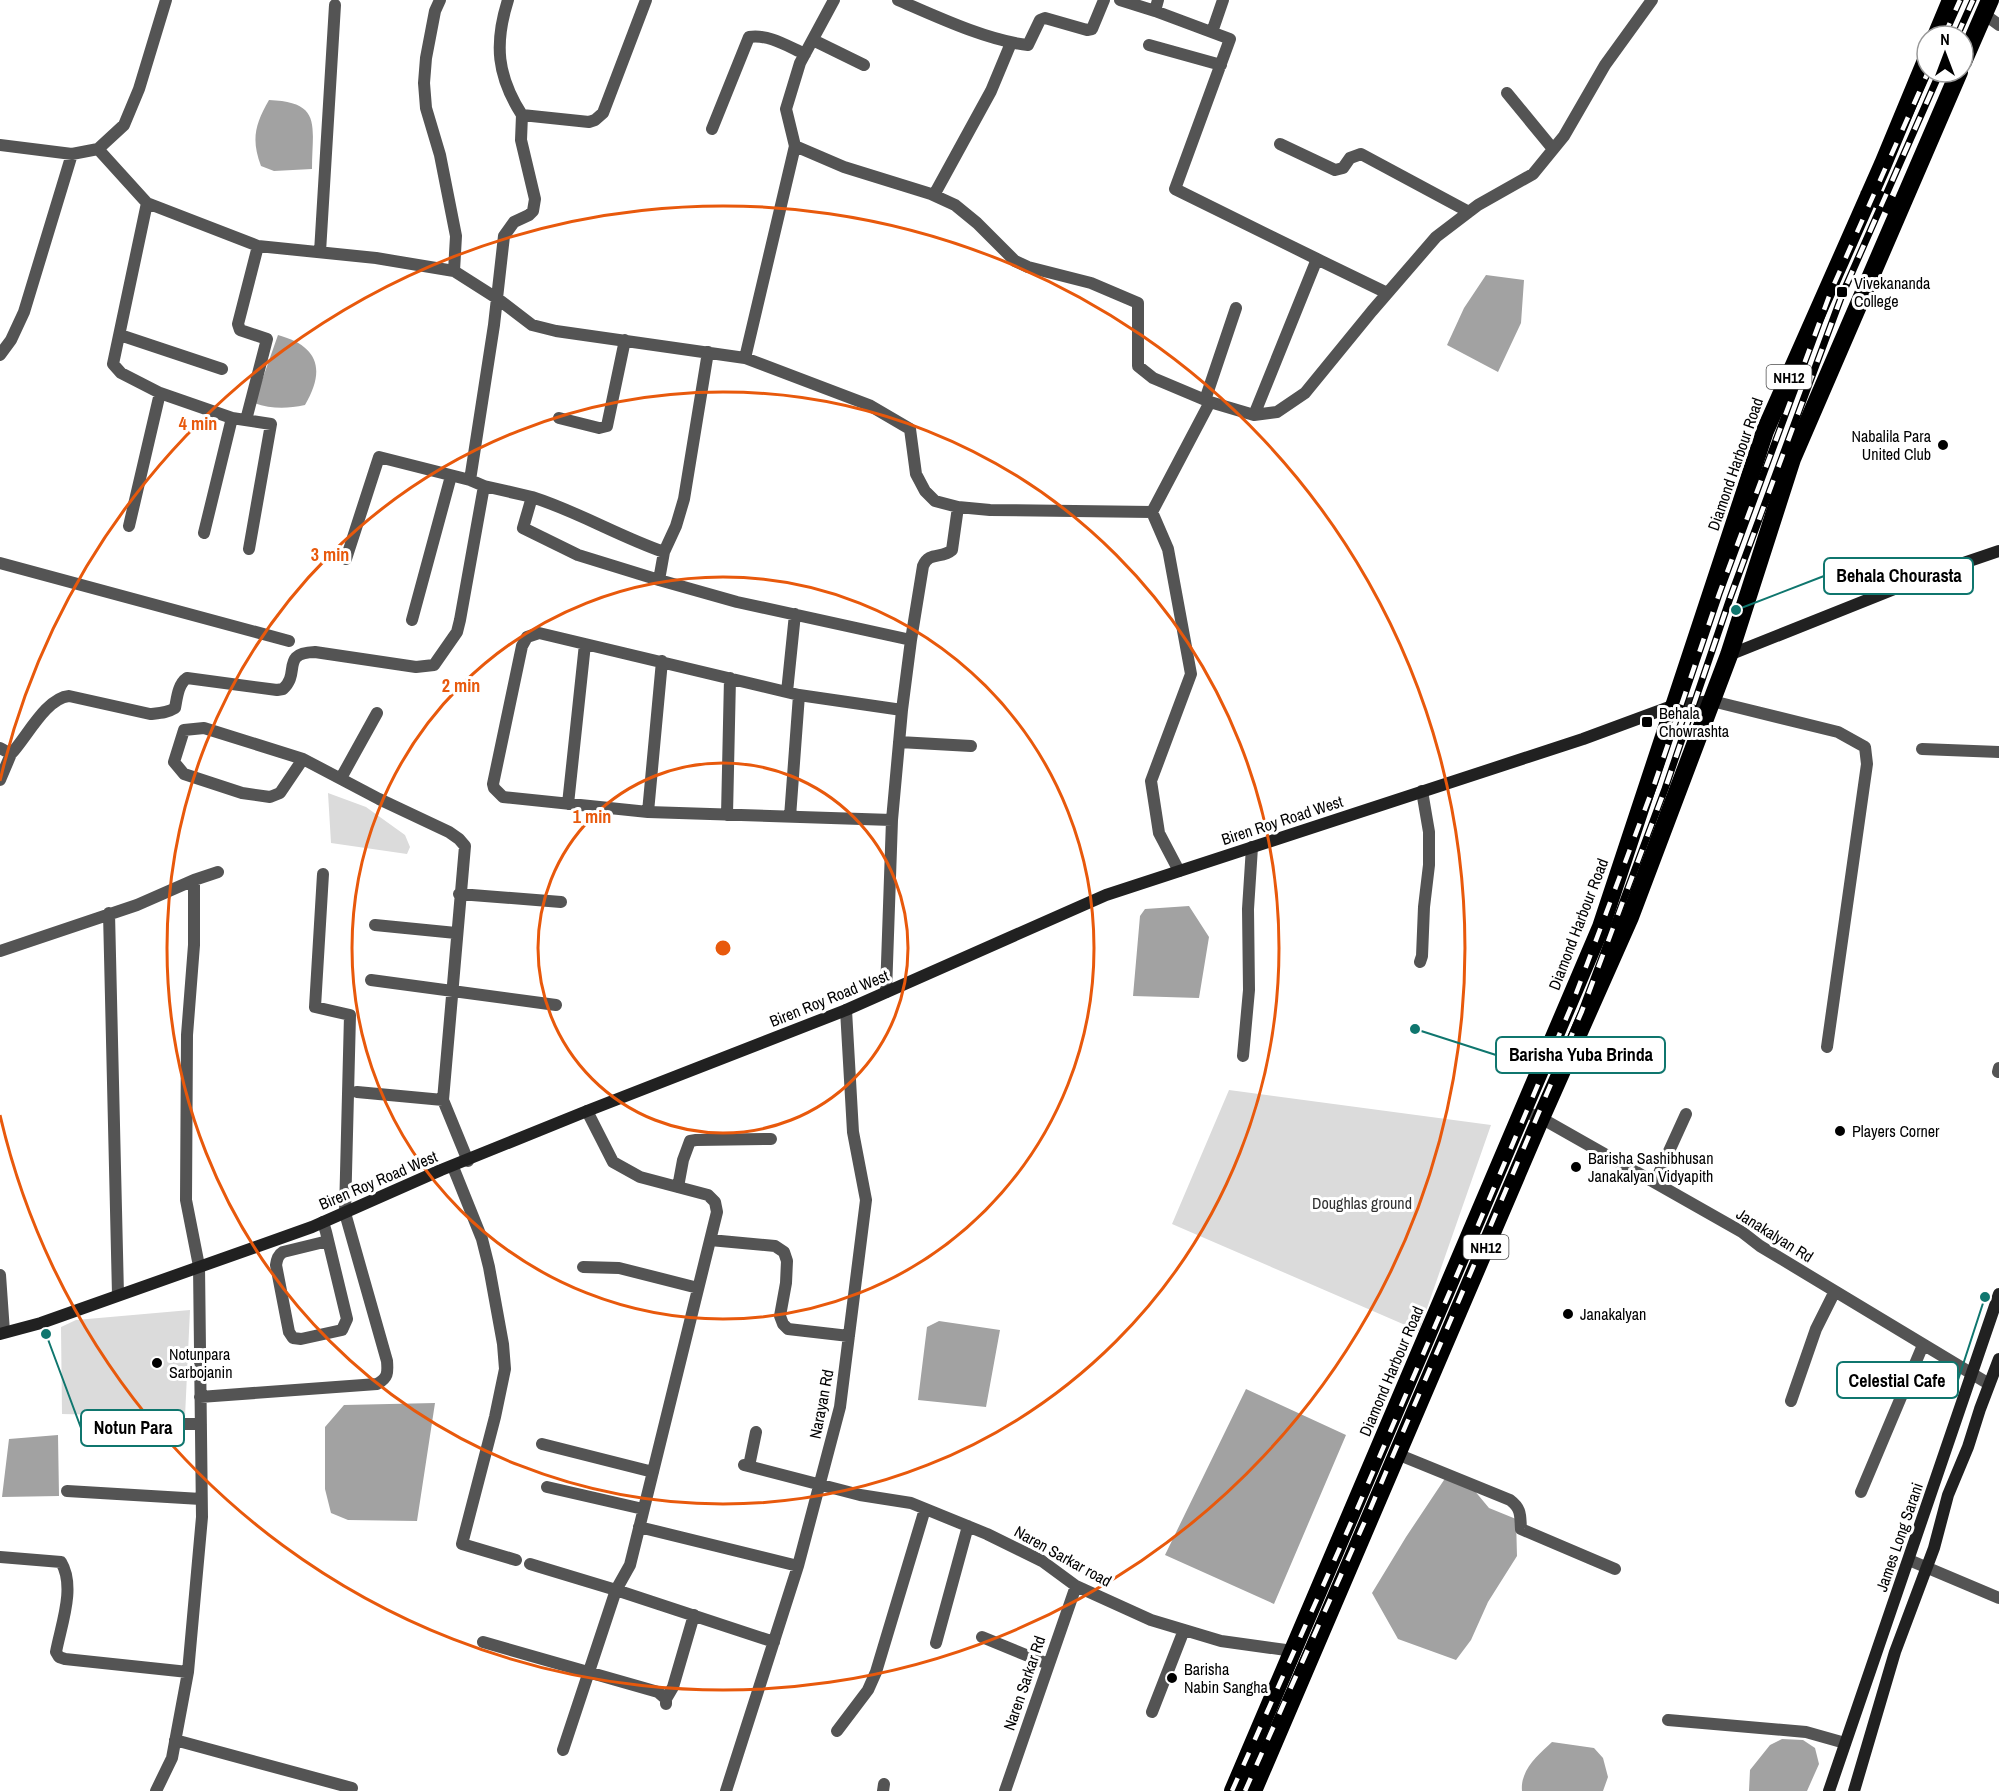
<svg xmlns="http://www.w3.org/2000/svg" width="1999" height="1791" font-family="'Archivo Narrow',sans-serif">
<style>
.green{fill:#dbdbdb}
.water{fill:#a2a2a2}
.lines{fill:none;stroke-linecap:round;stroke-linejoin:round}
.street{stroke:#545454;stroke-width:12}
.secondary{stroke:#212121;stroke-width:12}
.highway{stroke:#000;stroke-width:18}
.rail-casing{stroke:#000;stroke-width:7}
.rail{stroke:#fff;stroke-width:4.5;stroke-dasharray:14;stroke-linecap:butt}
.ring{fill:none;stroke:#e8590c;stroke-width:3}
.poi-dot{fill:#000;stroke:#fff;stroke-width:2}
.labels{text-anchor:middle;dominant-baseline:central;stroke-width:6;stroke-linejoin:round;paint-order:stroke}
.shield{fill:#fff;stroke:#4c4c4c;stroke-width:1.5}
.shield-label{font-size:15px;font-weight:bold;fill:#000}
.poi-label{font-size:16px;fill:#000;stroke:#fff;text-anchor:start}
.street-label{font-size:16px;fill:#000;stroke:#fff}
.park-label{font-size:16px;fill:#323232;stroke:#fff}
.centre{fill:#e8590c;stroke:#fff;stroke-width:3}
.ring-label{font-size:18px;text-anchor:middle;font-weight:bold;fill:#e8590c;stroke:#fff;stroke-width:6;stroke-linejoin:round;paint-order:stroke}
.leader{fill:none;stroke:#0f766e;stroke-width:2}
.callout-dot{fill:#0f766e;stroke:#fff;stroke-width:2}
.callout{fill:#fff;stroke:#0f766e;stroke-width:2}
.callout-label{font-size:18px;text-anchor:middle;font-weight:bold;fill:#000}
</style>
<rect width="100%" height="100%" fill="#fff"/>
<path class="green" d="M 328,793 L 366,807 L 405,835 L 410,847 L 407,854 L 331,843 Z
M 1229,1090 L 1491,1125 L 1419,1331 L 1172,1224 Z
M 190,1310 L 185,1417 L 62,1414 L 61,1327 L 76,1320 Z"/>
<path class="water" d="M 269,100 C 323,102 312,126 312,169 L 274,171 L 261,166 C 251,140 255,124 269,100 Z
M 1486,275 L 1524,280 L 1521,323 L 1498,372 L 1447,345 L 1464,308 Z
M 278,335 C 318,346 326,369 305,405 C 286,409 272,409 254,403 Z
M 1189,906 L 1209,937 L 1199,998 L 1133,996 L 1140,916 L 1145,909 Z
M 939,1321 L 1000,1330 L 986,1407 L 918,1400 L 927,1327 Z
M 1246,1389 L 1346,1435 L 1274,1604 L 1165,1555 Z
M 435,1403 L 417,1521 L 348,1520 L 331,1513 L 325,1489 L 325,1427 L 344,1405 Z
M 58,1435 L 59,1496 L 2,1497 L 9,1439 Z
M 1446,1477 L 1474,1490 L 1489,1508 L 1516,1519 L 1517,1556 L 1488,1602 L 1471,1640 L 1456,1660 L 1398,1639 L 1372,1593 L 1406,1537 Z
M 1782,1739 L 1803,1740 L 1815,1748 L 1819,1764 L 1807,1791 L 1749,1791 L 1750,1770 L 1770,1745 Z
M 1552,1742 L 1594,1748 L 1603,1758 L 1608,1777 L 1603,1791 L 1522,1791 C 1520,1770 1538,1755 1552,1742 Z"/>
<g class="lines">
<path class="street" d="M 166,0 L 139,89 L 124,125 L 98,149 L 147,203 L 258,246 L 376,258 L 454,271 L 498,299 L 532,325 L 556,331 L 745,358 L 869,405 L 910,429 L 916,474 L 925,491 L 935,501 L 958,507 L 990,510 L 1152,512
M 440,0 L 435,11 L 426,58 L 424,83 L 426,108 L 440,155 L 456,236 L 454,271
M 508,0 C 494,44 497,76 522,115 L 589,122 L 595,120 L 603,113 L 646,0
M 834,0 L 800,63 L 786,109 L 795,146 L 844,167 L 931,194 L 955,205 L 977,223 L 1015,261 L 1028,267 L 1091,283 L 1138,303 L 1138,366 L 1153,378 L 1210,402
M 898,0 C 935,16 988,41 1028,45 L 1040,20 L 1045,18 L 1087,30 L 1092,29 L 1104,0
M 1120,0 L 1155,11
M 1158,0 L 1155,11 L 1230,39 L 1175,189 L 1317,259 L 1254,415
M 1984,14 L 1999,25
M 1212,32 L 1223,0
M 813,40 L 864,65
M 1149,45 L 1221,65
M 1507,93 L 1553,149
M 522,115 L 521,140 L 535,199 L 533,211 L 529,215 L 514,222 L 504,236 L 494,325 L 470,480 L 484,486 L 532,497 L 523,528 L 578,555 L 659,580 L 737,602 L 911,640 L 902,710 L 892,820 L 886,992
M 712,129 L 749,37 C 769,34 787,46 805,54
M 1280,144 L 1335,170 L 1343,168 L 1350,158 L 1361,154 L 1469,212
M 0,145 L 72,154 L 98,149
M 934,195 L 991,91 L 1011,43
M 147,203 L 113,364 L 121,373 L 160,393
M 320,252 L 335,5
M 1317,259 L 1387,293
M 120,335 L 222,369
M 0,355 L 11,340 L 24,312 L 72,154
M 745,358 L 795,146
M 1205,400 L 1236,308
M 559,418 L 599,428 L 607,426 L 625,340
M 246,420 L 267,339 L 240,330 L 238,324 L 258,246
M 532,497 C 579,512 618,536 664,552
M 1152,512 L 1210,402 L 1254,415 L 1277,412 L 1305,393 L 1372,311 L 1436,237 L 1478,205 L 1533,174 L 1564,136 L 1605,65 L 1652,0
M 1152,512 L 1168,549 L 1191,674 L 1151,781 L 1159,833 L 1179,871
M 129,526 L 160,393 L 232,418 L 271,424 L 249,549
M 204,533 L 232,418
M 346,559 L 379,457 L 470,480
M 0,563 L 289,641
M 659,580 L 664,552 L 676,526 L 684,499 L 708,352
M 412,620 L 451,476
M 911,640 L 923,566 C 929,551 942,559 952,550 L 958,507
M 787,692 L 795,614
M 799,695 L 902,710
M 1712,701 L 1838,732 L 1865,747 L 1867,764 L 1827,1047
M 899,742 L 971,746
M 0,748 L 11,754 L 0,780
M 1922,749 L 1999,752
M 11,754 C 27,737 46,698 69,696 L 150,714 C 160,713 167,713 175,708 C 177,698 178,684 187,678 L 277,690 L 283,689 C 301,673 280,653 315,652 L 416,667 L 434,665 L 457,632 L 460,620 L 484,486
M 303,759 L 280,793 L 270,797 L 242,793 L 184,774 L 174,762 L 184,730 L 204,728 L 303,759 L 379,799 L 449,832 L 459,839 L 465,846 L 443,1100 L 468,1161
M 341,778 L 377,713
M 568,804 L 585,644
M 648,812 L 662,661
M 727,815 L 730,678
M 790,817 L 799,695 L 539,633 L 527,637 L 522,646 L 493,784 L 494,788 L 503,797 L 648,812 L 892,820
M 459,894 L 561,902
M 109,913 L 118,1295
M 375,925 L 456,933
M 0,951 L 137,905 L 194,880 L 218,872
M 1420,962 L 1422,956 L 1424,907 L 1429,865 L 1429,832 L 1422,791
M 371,980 L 556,1005
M 1243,1056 L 1249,990 L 1248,909 L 1252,847
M 1998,1072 L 1999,1068
M 357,1092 L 443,1100
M 1523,1111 L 1541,1118 L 1742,1232 L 1760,1246 L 1989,1384
M 453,1167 L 482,1239 L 489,1267 L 503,1344 L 505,1369 L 495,1417 L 462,1544 L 516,1560
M 1655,1182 L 1686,1114
M 678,1187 L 683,1160 L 690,1141 L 696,1140 L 771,1139
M 323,1222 L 326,1232 L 347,1319 L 342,1330 L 301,1339 L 293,1338 L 289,1332 L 276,1265 C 277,1259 278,1255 283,1252 L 328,1241
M 710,1240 L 775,1246 L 784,1252 L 787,1261 L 786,1283 L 780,1316 L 783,1324 L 788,1329 L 849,1336
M 583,1267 L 619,1268 L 698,1288
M 0,1275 L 4,1332
M 200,1397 L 377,1384 C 388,1378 388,1373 387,1361 L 345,1213 L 350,1015 L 315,1007 L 323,874
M 1791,1401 L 1816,1329 L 1835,1291
M 123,1424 L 201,1424
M 542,1444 L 653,1472
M 1397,1454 L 1510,1500 C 1522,1509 1520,1516 1521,1529 L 1615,1569
M 744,1465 L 860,1495 L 911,1503 L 987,1534 L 1042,1561 L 1076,1586 L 1151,1620 L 1221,1641 L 1293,1651
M 749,1466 L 756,1432
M 547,1487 L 643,1509
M 67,1491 L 201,1499
M 1861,1492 L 1923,1345
M 639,1527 L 798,1566
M 0,1557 L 61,1562 C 76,1587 61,1625 56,1652 L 59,1657 L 65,1659 L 188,1672
M 1909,1560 L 1999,1598
M 530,1564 L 616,1590 L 774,1642
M 982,1637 L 1048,1664
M 483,1642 L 658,1692 L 666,1699 L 666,1704
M 936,1643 L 968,1526
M 666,1699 L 673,1687 L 694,1615
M 1152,1712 L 1184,1630
M 1668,1720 L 1806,1732 L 1845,1743
M 837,1731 L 868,1690 L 876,1672 L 925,1509
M 175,1740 L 352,1788
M 563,1750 L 616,1590 L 630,1565 L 717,1212 L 715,1202 L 708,1195 L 640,1177 L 613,1162 L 587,1111
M 156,1791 L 172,1758 L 188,1672 L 202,1517 L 199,1266 L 186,1200 L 187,1035 L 194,945 L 194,880
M 726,1791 L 798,1566 L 840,1407 L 866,1200 L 853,1132 L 846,1010
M 883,1791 L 884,1784
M 1005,1791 L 1076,1586"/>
<path class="secondary" d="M 1729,655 L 1937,572 L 1999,551
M 0,1334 L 41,1323 L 312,1227 L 441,1170 L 587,1111 L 846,1010 L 1106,895 L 1583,739 L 1675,705 L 1712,701
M 1829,1791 L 1999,1294
M 1854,1791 L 1895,1652 L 1934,1548 L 1948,1495 L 1968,1447 L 1980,1409 L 1999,1359"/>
<path class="highway" d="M 1936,36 L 1951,0
M 1963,62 L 1990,0
M 1869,195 L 1899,209
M 1233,1791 L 1601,927 L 1765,431 L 1883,164 L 1927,58
M 1253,1791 L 1541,1118 L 1630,917 L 1729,655 L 1792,459 L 1959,72"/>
<g class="rail-casing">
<path id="rail" d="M 1944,36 L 1960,0
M 1957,36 L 1973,0
M 1232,1791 L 1358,1507 L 1571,1007 L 1654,785 L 1719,594 L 1831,291 L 1928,72
M 1245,1791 L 1369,1512 L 1582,1011 L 1665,789 L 1730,598 L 1842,295 L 1940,72"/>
</g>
<use href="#rail" class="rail"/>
</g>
<g class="ring">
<circle cx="723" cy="948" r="185"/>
<circle cx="723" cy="948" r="371"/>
<circle cx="723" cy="948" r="556"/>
<path d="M0 781A742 742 0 1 1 0 1115"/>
</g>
<g class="poi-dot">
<rect x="1836" y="286" width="12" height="12" rx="3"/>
<circle cx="1943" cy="445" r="6"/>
<rect x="1641" y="716" width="12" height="12" rx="3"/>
<circle cx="1840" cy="1131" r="6"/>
<circle cx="1576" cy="1167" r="6"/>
<circle cx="1568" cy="1314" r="6"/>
<circle cx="157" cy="1363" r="6"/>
<circle cx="1172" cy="1678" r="6"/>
</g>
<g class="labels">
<g class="shield">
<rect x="1766.5" y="365" width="45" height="24" rx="4.5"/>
<rect x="1463.5" y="1235" width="45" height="24" rx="4.5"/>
</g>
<g class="shield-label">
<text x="1789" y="377">NH12</text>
<text x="1486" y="1247">NH12</text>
</g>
<g class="poi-label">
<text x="1854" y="283">Vivekananda<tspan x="1854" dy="18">College</tspan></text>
<text x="1931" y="436" text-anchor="end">Nabalila Para<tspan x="1931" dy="18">United Club</tspan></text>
<text x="1659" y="713">Behala<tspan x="1659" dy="18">Chowrashta</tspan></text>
<text x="1852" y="1131">Players Corner</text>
<text x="1588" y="1158">Barisha Sashibhusan<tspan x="1588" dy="18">Janakalyan Vidyapith</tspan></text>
<text x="1580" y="1314">Janakalyan</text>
<text x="169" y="1354">Notunpara<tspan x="169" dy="18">Sarbojanin</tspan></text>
<text x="1184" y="1669">Barisha<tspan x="1184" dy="18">Nabin Sangha</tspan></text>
</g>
<g class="street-label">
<text transform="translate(1735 464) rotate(-71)">Diamond Harbour Road</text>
<text transform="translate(1282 820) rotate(-18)">Biren Roy Road West</text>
<text transform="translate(1578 924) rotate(-69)">Diamond Harbour Road</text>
<text transform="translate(829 998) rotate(-22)">Biren Roy Road West</text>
<text transform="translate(378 1180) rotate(-23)">Biren Roy Road West</text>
<text transform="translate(1775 1235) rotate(32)">Janakalyan Rd</text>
<text transform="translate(1391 1371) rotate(-67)">Diamond Harbour Road</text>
<text transform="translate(821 1404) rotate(-79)">Narayan Rd</text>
<text transform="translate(1899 1537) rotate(-71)">James Long Sarani</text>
<text transform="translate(1063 1556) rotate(29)">Naren Sarkar road</text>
<text transform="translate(1024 1683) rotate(-71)">Naren Sarkar Rd</text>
</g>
<g class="park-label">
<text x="1362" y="1203">Doughlas ground</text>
</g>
</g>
<circle cx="723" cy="948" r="9" class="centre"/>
<g class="ring-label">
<text x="198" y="430">4 min</text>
<text x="330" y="561">3 min</text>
<text x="461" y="692">2 min</text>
<text x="592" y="823">1 min</text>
</g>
<path class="leader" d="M1736 610L1824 576M1415 1029L1496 1055M1985 1297L1958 1380M46 1334L81 1428"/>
<g class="callout-dot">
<circle cx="1736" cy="610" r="6"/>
<circle cx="1415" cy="1029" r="6"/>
<circle cx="1985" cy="1297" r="6"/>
<circle cx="46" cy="1334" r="6"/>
</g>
<g class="callout">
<rect x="1824" y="558" width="149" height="36" rx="6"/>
<rect x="1496" y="1037" width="169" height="36" rx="6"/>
<rect x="1837" y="1362" width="121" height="36" rx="6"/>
<rect x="81" y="1410" width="103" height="36" rx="6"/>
</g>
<g class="callout-label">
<text x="1899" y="582">Behala Chourasta</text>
<text x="1581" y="1061">Barisha Yuba Brinda</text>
<text x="1897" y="1387">Celestial Cafe</text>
<text x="133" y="1434">Notun Para</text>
</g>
<g transform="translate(1945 54)"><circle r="28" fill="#ffffff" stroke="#999999" stroke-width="1.5"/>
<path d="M0-4.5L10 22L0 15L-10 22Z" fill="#000000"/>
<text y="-9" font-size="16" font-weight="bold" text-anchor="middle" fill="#000000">N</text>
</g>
</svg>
